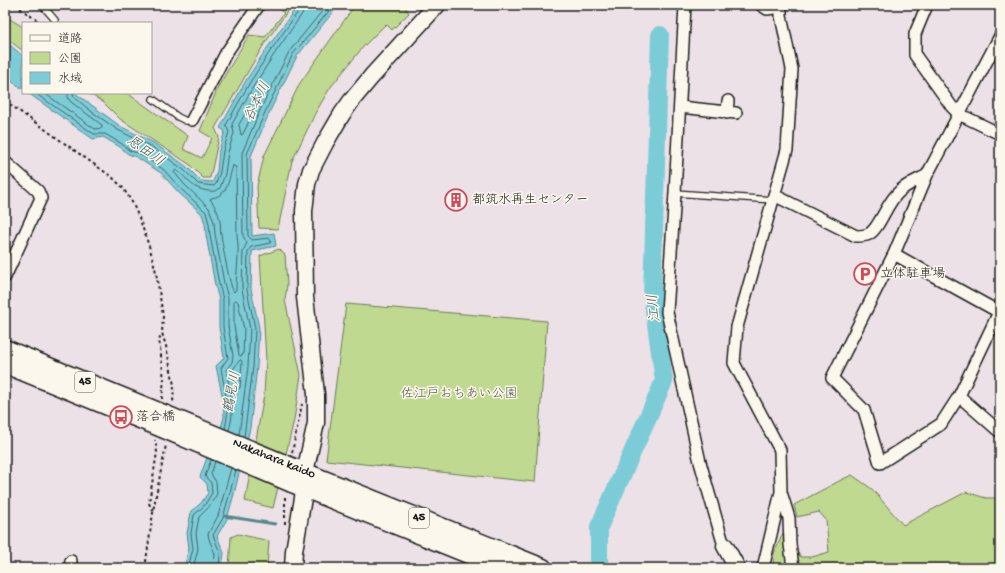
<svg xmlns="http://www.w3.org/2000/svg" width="1005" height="573" font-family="'Gochi Hand','Klee One',sans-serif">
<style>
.green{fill:#bfd990;stroke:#6e7a56}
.water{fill:#7cccd8;stroke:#56868d}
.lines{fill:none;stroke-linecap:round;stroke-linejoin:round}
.shore{stroke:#426267;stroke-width:1}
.stream{stroke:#56868d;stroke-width:3}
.river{stroke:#7cccd8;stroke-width:18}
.lane-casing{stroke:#1c1c1c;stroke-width:8}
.street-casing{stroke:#1c1c1c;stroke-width:14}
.secondary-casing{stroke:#1c1c1c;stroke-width:19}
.primary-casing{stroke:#1c1c1c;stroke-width:21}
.path{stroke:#1c1c1c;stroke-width:2;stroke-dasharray:3 3;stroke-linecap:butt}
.lane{stroke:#fbf7ec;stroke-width:5.5}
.street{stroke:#fbf7ec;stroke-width:11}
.secondary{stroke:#fbf7ec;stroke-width:16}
.primary{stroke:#fbf7ec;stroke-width:18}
.primary-bridge-casing{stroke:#1c1c1c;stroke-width:21;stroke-linecap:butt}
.primary-bridge{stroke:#fbf7ec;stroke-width:18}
.labels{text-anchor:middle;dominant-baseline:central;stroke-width:3;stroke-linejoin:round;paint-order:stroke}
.shield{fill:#fbf7ec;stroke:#5f5e5a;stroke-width:1}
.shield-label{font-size:12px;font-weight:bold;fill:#1c1c1c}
.poi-label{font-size:13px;fill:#1c1c1c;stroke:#fbf7ec;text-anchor:start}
.park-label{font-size:13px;fill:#4d553f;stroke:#fbf7ec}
.street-label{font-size:13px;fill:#1c1c1c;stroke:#fbf7ec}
.water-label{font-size:14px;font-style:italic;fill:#3e5a5e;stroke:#fbf7ec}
</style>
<rect width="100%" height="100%" fill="#ece1e7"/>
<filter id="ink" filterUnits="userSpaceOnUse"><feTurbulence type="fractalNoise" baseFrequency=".025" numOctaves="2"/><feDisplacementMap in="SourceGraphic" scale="8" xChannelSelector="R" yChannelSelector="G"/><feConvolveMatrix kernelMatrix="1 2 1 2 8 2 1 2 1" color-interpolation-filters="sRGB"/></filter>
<g filter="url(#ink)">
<path class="green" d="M 273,5 L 292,5 L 263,46 L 215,128 L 219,137 L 210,178 L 203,178 L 189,164 L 120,119 L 103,102 L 88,93 L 127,93 L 188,136 L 183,149 L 202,158 L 212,138 L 200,131 L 219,85 L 249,35 L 265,37 L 284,13 Z
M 355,5 L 406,5 L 405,7 L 409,13 L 392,30 L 386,24 L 363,47 L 330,88 L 317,110 L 292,161 L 278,229 L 259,228 L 257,186 L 264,156 L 300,83 Z
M 5,16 L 23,27 L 23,51 L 5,37 Z
M 279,249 L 285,255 L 287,285 L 285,300 L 301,375 L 294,420 L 273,508 L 245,501 L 264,395 L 266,360 L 260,256 Z
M 346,304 L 547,321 L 535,482 L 326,460 Z
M 852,475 L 872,489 L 903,525 L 966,492 L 986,498 L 1000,498 L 1000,568 L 774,568 L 773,556 L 783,533 L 801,557 L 812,557 L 829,552 L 826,520 L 819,512 L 797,517 L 794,505 L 843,479 Z
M 238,534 L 269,541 L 267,568 L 229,568 L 231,537 Z"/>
<path class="water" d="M 298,5 L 339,5 L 297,56 L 270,111 L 251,156 L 252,236 L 274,233 L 276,246 L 252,251 L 251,289 L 259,328 L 257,367 L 250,428 L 234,494 L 227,519 L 217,536 L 224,553 L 222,568 L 184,568 L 189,548 L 187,533 L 191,512 L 201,503 L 208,493 L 207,484 L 200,477 L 213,441 L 221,428 L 224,417 L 223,399 L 216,366 L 224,358 L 219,327 L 219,300 L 215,285 L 206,235 L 205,224 L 202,214 L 178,192 L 161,173 L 136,157 L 128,154 L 120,147 L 103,137 L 93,139 L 28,93 L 75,93 L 120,126 L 154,143 L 187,167 L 201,181 L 213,182 L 217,171 L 219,150 L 225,131 L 220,128 L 245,82 L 265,51 Z
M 5,41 L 23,56 L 23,89 L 5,77 Z"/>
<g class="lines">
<path class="shore" d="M 262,85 L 264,85 L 265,87 L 243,134 L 241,135 L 239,125 Z
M 35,93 L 94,134 L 105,134 L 122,144 L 130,151 L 138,153 L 163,169 L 181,189 L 206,212 L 209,224 L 210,235 L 219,284 L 223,299 L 223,327 L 228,358 L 221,368 C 224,389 231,407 225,429
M 44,93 L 95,129 L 102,128 L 102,125 L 71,102 L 68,98 L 68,93
M 73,93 L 74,97 L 92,112 L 118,130 L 152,147 L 184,170 L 198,184 L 214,186 L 216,184 L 220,172 L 223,151 L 229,132 L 226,125 L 249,84 L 269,53 L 300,9 L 300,5
M 233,166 L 236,167 L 237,236 C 240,252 236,273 236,290 L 234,292 C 230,288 222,243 221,234 C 220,230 221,226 220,222 C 219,213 215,206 210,199 L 211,198 C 229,196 228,179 233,166 Z
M 236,300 L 238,302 L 244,329 L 243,355 L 241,356 L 239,355 L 234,326 L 234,302 Z
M 241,360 L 242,362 L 240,388 L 237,390 L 236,388 L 232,371 L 239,361 Z
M 229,430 C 236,407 230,392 226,370 L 232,362 L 233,356 L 228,326 L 228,298 L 224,283 L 215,234 L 214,222 L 209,208 L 185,185 L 174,172 L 176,170 C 190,179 189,188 208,191 C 213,192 216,191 220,188 L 225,174 L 228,152 L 234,133 L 232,124 L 253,87 L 273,56 L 304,11 L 306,5
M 239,435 L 248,367 L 250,329 L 242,289 L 243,251 L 247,243 L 243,236 L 242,153 L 261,108 L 289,52 L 327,5
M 244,437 L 253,367 L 255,328 L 247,290 L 248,251 L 251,247 L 270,243 L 271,241 L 269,238 L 252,240 L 248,236 L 247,154 L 266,110 L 293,54 L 334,5
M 188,568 L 193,549 L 191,533 L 194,515 L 204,506 L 212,493 L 211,483 L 205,476 L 211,460
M 193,568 L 198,549 L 196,533 L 199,517 L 208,508 L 217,494 L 216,482 L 211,474 L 215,461
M 214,568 L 215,554 L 209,539 L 208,534 L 218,516 L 231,468
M 219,568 L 220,553 L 213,535 L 223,518 L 236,470"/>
<path class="stream" d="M 224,516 L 275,524"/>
<path class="river" d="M 599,568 L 599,527 L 664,381 L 652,295 L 660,35"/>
<g class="lane-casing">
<path id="lane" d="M 42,5 L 55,20
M 153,99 L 178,117 L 186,121 L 192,120
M 675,193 L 773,200"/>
</g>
<g class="street-casing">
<path id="street" d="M 685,5 L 675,193 L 667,312 L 700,462 L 722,539 L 725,546
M 761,5 L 767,9 L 781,7 L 781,16 L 792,69 L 787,150 L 737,327 L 734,363 L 780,450 L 781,492 L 763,568
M 927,5 L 915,34 L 915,55 L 952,107 L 959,114 L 1000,134
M 1000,36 L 927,175 L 894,254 L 832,378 L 864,410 L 880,463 L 941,424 L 959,396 L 1000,310
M 680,107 L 736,113
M 727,113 L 728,101
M 192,120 L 226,53 L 259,5
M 5,162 L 38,191 L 41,198 L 5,277
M 774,195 L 856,236 C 861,236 865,236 869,234 C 880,228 887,201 900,191 C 907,184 918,180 927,175
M 894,254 L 999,312
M 959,396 L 1000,432
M 781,492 L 789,518 L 790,544 L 793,568
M 70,568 L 71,561"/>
</g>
<g class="secondary-casing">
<path id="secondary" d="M 725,546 L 737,568
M 293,568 L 294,551 L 303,498 L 305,472 L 316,423 L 316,394 L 305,297 L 304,211 L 307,184 L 311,170 L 325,143 L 342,114 L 352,100 L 372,76 L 437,5"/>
</g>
<g class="primary-casing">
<path id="primary" d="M 5,349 L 166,415
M 5,364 L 162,428
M 294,468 L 543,568
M 292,483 L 503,568"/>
</g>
<path class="path" d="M 15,5 L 41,23
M 5,101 L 112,177 L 123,188 L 132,202 L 140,220 L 150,249 L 156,272 L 163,316 L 162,333 L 166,346 L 174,385 L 173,403
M 162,399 L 164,379 L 159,340 L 162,334
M 292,453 L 302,404
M 154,510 L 151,508 L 149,503 L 157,452 L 155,440
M 285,524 L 285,494
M 145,568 L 154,506 L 166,445"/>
<use href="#lane" class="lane"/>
<use href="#street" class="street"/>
<use href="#secondary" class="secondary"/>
<use href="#primary" class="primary"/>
<g class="primary-bridge-casing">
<path id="primary-bridge" d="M 166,415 L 294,468
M 162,428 L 292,483"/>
</g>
<use href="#primary-bridge" class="primary-bridge"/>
</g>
</g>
<defs>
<g id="building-ring" transform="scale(1.15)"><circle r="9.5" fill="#fbf7ec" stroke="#d1495b" stroke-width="1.5"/><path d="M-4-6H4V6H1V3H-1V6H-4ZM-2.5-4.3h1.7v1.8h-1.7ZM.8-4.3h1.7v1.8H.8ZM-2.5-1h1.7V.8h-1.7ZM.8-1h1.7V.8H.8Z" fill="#d1495b"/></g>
<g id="parking-ring" transform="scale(1.15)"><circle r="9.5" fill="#fbf7ec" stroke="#d1495b" stroke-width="1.5"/><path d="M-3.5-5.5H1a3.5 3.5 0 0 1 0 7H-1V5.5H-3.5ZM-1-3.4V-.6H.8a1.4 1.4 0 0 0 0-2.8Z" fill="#d1495b"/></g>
<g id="bus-ring" transform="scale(1.15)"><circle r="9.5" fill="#fbf7ec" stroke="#d1495b" stroke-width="1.5"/><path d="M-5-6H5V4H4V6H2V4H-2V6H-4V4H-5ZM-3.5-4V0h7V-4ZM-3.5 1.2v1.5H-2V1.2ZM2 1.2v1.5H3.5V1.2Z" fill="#d1495b"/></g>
</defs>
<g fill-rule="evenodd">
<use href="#building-ring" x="456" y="200"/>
<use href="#parking-ring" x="865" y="274"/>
<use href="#bus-ring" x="121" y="417"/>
</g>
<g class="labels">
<g class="shield">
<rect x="75" y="372" width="20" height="20" rx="3"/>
<rect x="409" y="508" width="20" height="20" rx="3"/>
</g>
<g class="shield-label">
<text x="85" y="382">45</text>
<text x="419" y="518">45</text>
</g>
<g class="poi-label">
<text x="472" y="200">都筑水再生センター</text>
<text x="880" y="274">立体駐車場</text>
<text x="136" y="417">落合橋</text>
</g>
<g class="park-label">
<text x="459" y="394">佐江戸おちあい公園</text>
</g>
<g class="street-label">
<text transform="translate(274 459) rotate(22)">Nakahara kaido</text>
</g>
<g class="water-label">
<text transform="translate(258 102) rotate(-64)">谷本川</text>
<text transform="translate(145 152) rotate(35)">恩田川</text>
<text transform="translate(655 308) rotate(-96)">江川</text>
<text transform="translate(233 392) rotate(-80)">鶴見川</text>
</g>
</g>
<rect width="1005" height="573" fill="none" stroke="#fbf7ec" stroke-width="20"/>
<rect x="10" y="10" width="985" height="553" fill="none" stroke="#1c1c1c" stroke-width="1.5" filter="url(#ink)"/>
<rect x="22" y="22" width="130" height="72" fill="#fbf7ec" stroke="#a29f99"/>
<rect x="30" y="35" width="20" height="6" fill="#fbf7ec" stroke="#a29f99"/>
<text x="58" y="42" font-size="12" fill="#1c1c1c">道路</text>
<rect x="30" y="52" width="20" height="12" fill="#bfd990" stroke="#a29f99"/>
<text x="58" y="62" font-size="12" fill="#1c1c1c">公園</text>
<rect x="30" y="72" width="20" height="12" fill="#7cccd8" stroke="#a29f99"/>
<text x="58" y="82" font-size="12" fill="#1c1c1c">水域</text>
</svg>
